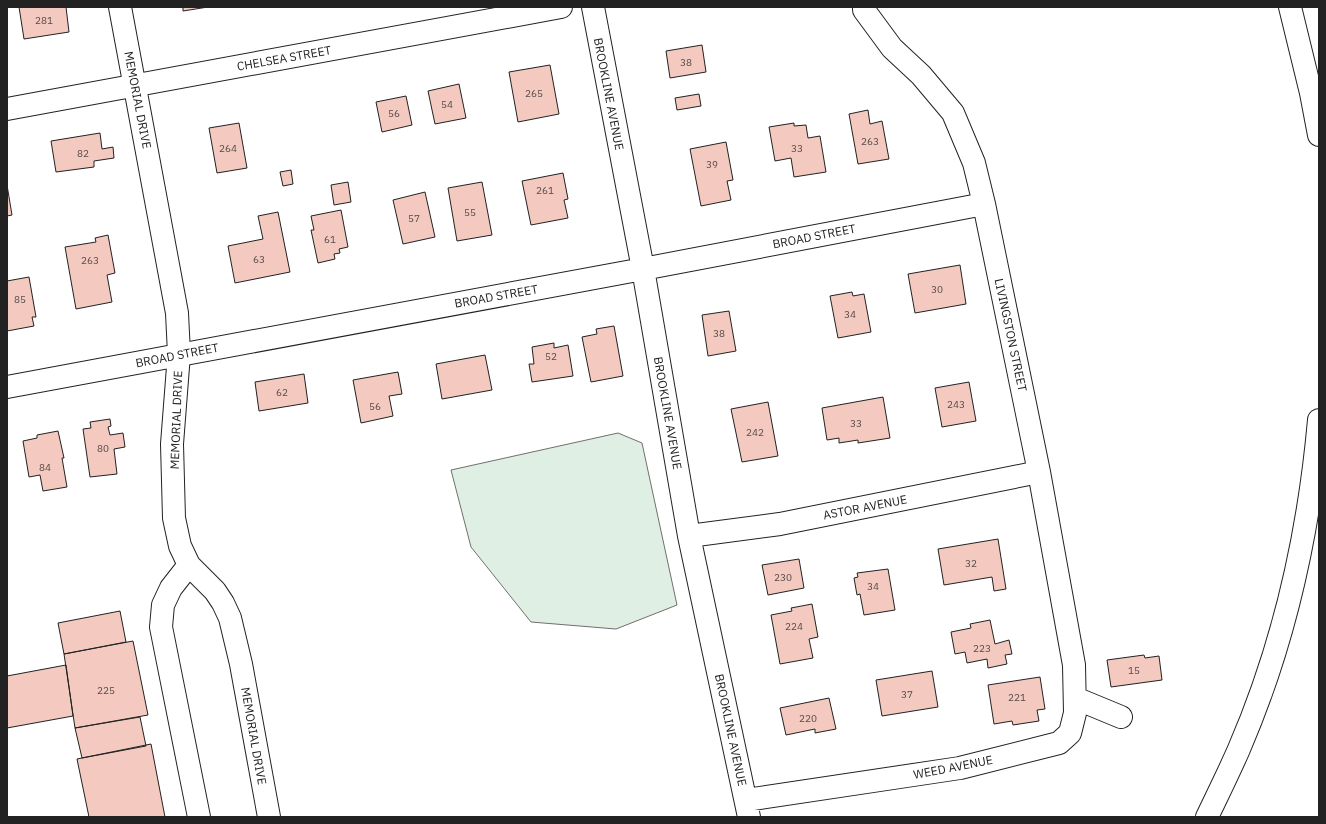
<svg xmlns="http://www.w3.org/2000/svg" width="1326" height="824" font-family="'IBM Plex Sans',sans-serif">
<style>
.green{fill:#e0efe3;stroke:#6f6f6f}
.building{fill:#f3c9c0;stroke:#222}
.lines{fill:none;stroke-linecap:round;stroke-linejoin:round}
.minor-casing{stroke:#222;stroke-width:24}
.highway-casing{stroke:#222;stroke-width:24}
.minor{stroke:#fff;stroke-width:22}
.highway{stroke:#fff;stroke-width:22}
.labels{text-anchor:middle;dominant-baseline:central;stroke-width:3;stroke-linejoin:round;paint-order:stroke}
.number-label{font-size:10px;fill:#564c4a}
.street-label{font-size:12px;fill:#222;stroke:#fff}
</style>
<rect width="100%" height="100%" fill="#fff"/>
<path class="green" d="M 618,433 L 642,443 L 677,605 L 616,629 L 531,622 L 471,547 L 451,470 Z"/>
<path class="building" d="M 19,7 L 66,7 L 69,32 L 24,39 Z
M 183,7 L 208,7 L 183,11 Z
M 702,45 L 706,72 L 670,78 L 666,51 Z
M 550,65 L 559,114 L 518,122 L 509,72 Z
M 459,84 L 466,118 L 435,124 L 428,91 Z
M 699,94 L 701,106 L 677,110 L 675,98 Z
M 406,96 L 412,125 L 382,132 L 376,102 Z
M 868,110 L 870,124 L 882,121 L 889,159 L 858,164 L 849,114 Z
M 239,123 L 247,168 L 217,173 L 209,128 Z
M 794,123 L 794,126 L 806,125 L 808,138 L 820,136 L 826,172 L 794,177 L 791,158 L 775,161 L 769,127 Z
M 100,133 L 102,149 L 113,147 L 114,158 L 94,161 L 94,167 L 56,172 L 51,141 Z
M 726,142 L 733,180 L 727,181 L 731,200 L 701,206 L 690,149 Z
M 291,170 L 293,184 L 283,186 L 280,172 Z
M 563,173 L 568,199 L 564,200 L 568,218 L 531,225 L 522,181 Z
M 348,182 L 351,202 L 334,205 L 331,185 Z
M 482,182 L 492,235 L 457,241 L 448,188 Z
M 7,185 L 12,215 L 7,216 Z
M 425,192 L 435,237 L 403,244 L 393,200 Z
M 341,210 L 348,247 L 339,249 L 340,253 L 334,254 L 335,259 L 318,263 L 311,230 L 314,230 L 311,216 Z
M 278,212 L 290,272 L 235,283 L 228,246 L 263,239 L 258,216 Z
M 108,235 L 115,273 L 107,275 L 112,302 L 76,309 L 65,247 L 96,242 L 95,238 Z
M 960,265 L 966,304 L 915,313 L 908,274 Z
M 29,277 L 36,317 L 32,317 L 34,326 L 7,331 L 7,281 Z
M 852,292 L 853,296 L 864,294 L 871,332 L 838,338 L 830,296 Z
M 729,311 L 736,351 L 708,356 L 702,315 Z
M 614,326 L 623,376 L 591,382 L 582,337 L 597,334 L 596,329 Z
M 554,343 L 554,348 L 568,345 L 573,376 L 532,382 L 529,364 L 534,364 L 532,347 Z
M 485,355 L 492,390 L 442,399 L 436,364 Z
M 398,372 L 402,394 L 389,396 L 393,416 L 361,423 L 353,380 Z
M 304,374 L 308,403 L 259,411 L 255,382 Z
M 969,382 L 976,421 L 942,427 L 935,388 Z
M 883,397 L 890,438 L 858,443 L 858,440 L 839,443 L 839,438 L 827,440 L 822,408 Z
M 768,402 L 778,456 L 742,462 L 731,409 Z
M 110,419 L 111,426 L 108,427 L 110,435 L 123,433 L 125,447 L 114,449 L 117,474 L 90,477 L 83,429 L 91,428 L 90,422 Z
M 58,431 L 64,458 L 62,458 L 67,487 L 43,491 L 40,475 L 29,477 L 23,441 L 37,438 L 37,435 Z
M 998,539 L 1006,589 L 994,591 L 992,577 L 944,585 L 938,549 Z
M 799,559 L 804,588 L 768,595 L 762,565 Z
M 888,569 L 895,610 L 864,615 L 860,594 L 857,595 L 854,578 L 858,577 L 857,573 Z
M 812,604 L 818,637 L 809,639 L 813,658 L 780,664 L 771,615 L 792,611 L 791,608 Z
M 120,611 L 126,642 L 64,654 L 58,623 Z
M 990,620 L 995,644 L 1009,640 L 1012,654 L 1005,655 L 1007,664 L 988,668 L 987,659 L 967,663 L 965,652 L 955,654 L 951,632 L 971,628 L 970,624 Z
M 133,641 L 148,715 L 75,728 L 64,654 Z
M 1144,655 L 1145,658 L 1159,656 L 1162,680 L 1111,687 L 1107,660 Z
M 66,665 L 73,716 L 7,728 L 7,676 Z
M 932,671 L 938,707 L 882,716 L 876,680 Z
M 1040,677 L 1045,709 L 1037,710 L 1039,721 L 1013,725 L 1012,721 L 994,724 L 988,685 Z
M 829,698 L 836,729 L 815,733 L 815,729 L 786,735 L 780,708 Z
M 140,717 L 146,746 L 82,758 L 75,728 Z
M 151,744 L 165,817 L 89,817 L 77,759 Z"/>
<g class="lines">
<g class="minor-casing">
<path id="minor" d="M 120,7 L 177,313 L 179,354 L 172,444 L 174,518 L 180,546 L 189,565 L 215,591 L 223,603 L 230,618 L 241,664 L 269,817
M 593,7 L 643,269 L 689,536 L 749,817
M 7,109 L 561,7
M 7,387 L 643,269 L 984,204
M 689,536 L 780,524 L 1039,472
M 189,565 L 171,588 L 163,605 L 161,627 L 199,817
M 1075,698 L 1121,717
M 746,800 L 960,768 L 1059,743 L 1070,733 L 1075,713 L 1074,665 L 1039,472 L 984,204 L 974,163 L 953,113 L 921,75 L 892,48 L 864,10 L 864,7"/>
</g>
<g class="highway-casing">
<path id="highway" d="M 1290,7 L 1311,93 L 1319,135
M 1207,817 C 1218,794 1229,772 1239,749 C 1284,645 1309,532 1319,420"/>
</g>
<use href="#minor" class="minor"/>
<use href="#highway" class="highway"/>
</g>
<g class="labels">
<g class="number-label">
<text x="44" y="20">281</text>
<text x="686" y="62">38</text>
<text x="534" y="93">265</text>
<text x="447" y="104">54</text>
<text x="394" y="113">56</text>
<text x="870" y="141">263</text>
<text x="228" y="148">264</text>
<text x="797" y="148">33</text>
<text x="83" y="153">82</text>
<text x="712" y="164">39</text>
<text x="545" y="190">261</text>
<text x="470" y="212">55</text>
<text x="414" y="218">57</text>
<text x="330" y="239">61</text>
<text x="259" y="259">63</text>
<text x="90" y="260">263</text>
<text x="937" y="289">30</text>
<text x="20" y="299">85</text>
<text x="850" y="314">34</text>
<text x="719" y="333">38</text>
<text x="551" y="356">52</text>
<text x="282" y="392">62</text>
<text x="956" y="404">243</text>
<text x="375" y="406">56</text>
<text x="856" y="423">33</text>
<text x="755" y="432">242</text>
<text x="103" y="448">80</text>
<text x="45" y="467">84</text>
<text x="971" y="563">32</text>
<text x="783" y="577">230</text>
<text x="873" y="586">34</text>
<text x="794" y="626">224</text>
<text x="982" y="648">223</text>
<text x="1134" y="670">15</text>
<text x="106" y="690">225</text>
<text x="907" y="694">37</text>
<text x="1017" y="697">221</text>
<text x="808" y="718">220</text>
</g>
<g class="street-label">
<text transform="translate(284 58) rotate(-10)">CHELSEA STREET</text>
<text transform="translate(609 94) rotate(79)">BROOKLINE AVENUE</text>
<text transform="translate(138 100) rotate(79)">MEMORIAL DRIVE</text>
<text transform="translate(814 236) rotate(-11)">BROAD STREET</text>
<text transform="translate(496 296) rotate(-10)">BROAD STREET</text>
<text transform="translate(1011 335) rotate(78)">LIVINGSTON STREET</text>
<text transform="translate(177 355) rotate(-11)">BROAD STREET</text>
<text transform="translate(668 413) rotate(80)">BROOKLINE AVENUE</text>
<text transform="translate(176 420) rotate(-88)">MEMORIAL DRIVE</text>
<text transform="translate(865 507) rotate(-11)">ASTOR AVENUE</text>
<text transform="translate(731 730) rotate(78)">BROOKLINE AVENUE</text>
<text transform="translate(254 736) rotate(80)">MEMORIAL DRIVE</text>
<text transform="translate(953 767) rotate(-11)">WEED AVENUE</text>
</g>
</g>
<rect width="1326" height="824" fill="none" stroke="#222222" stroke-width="16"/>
</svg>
